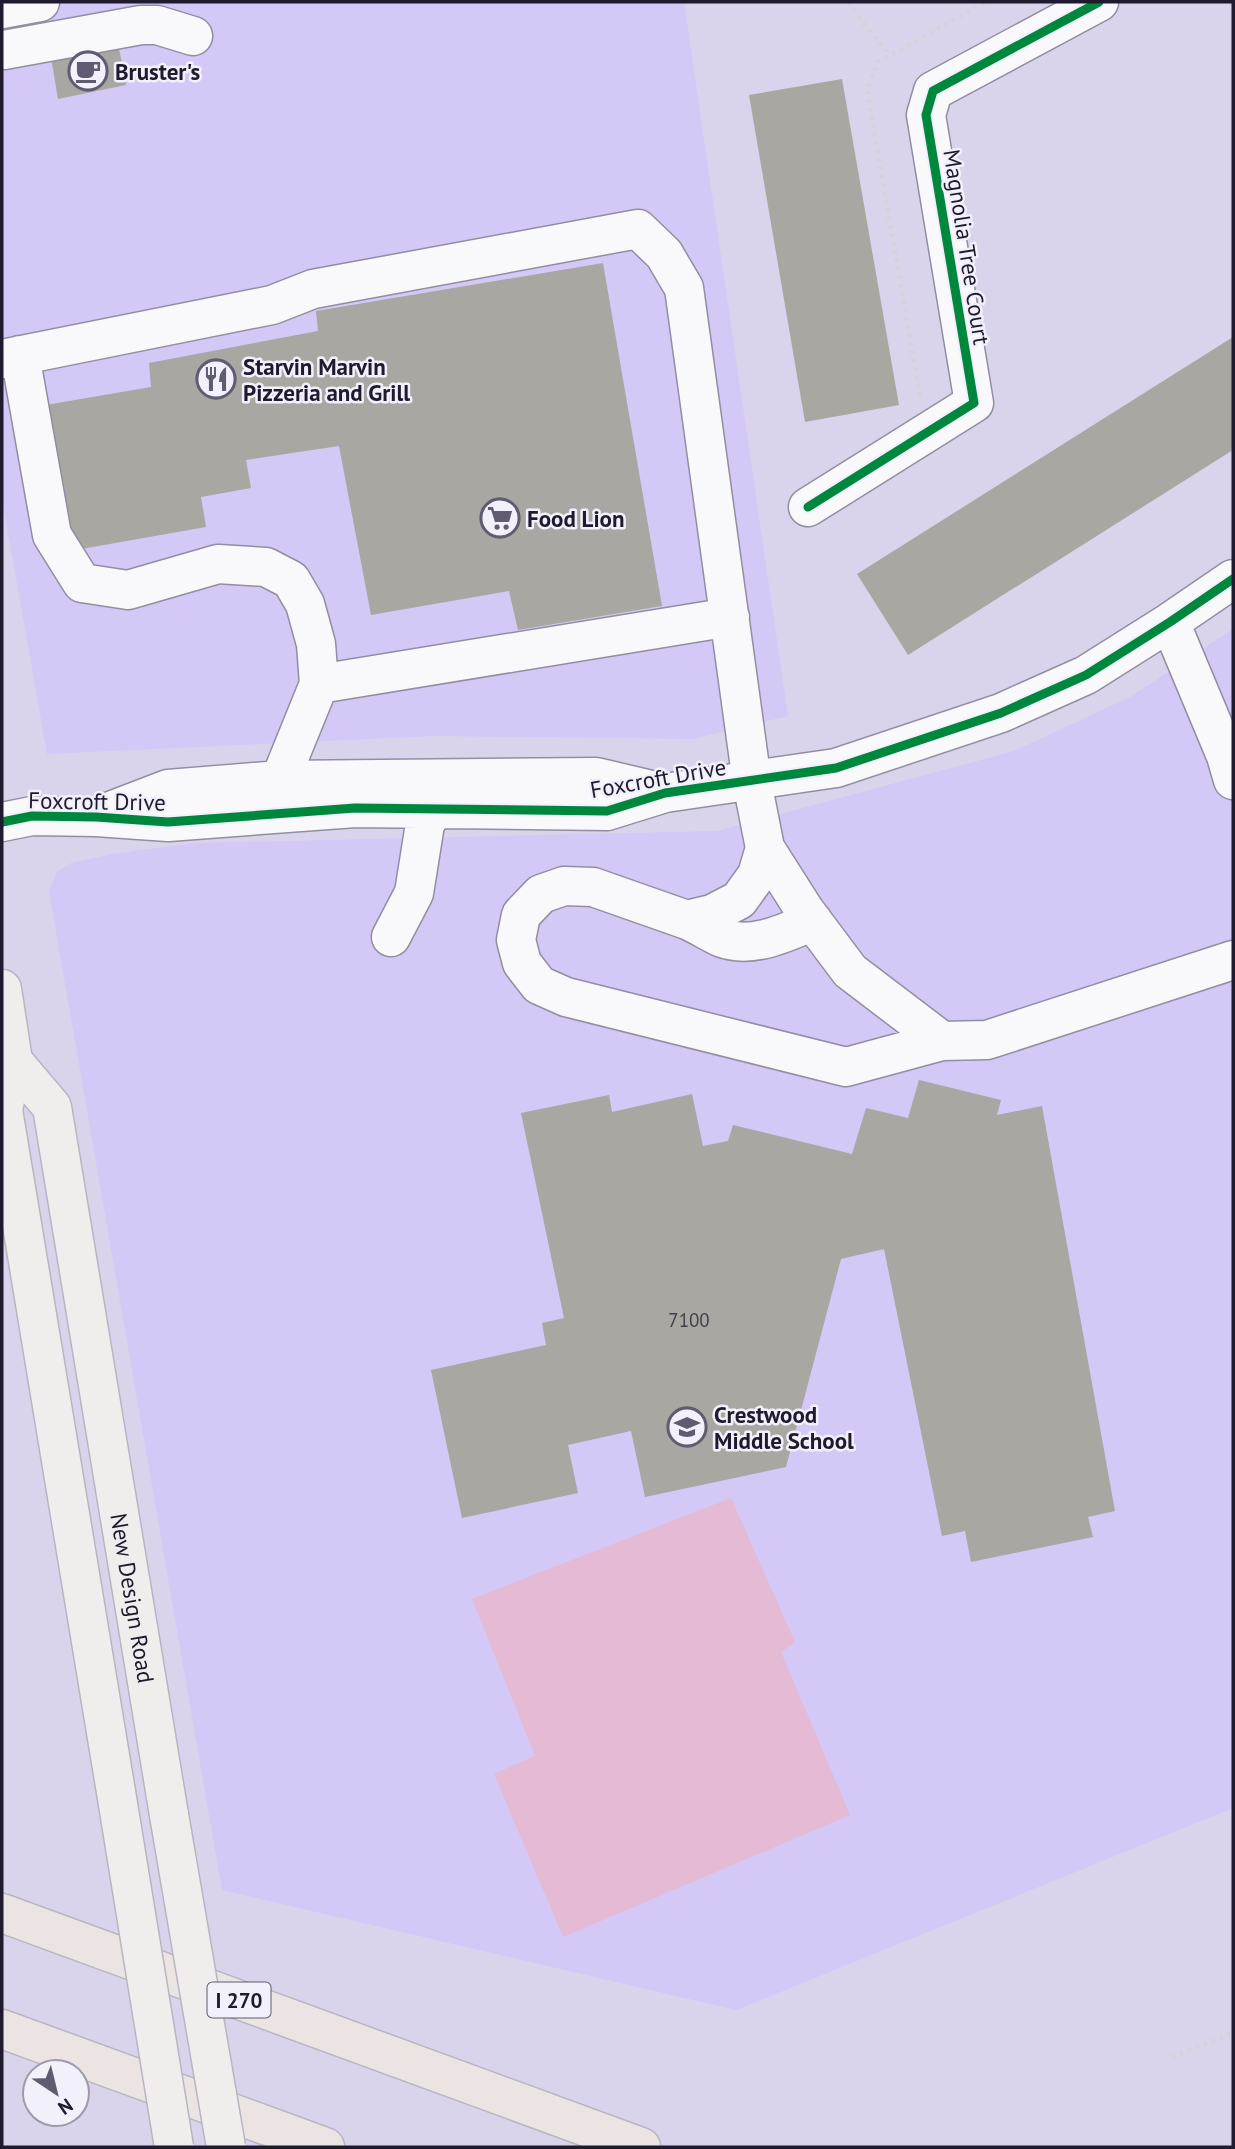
<svg xmlns="http://www.w3.org/2000/svg" width="1235" height="2149" font-family="'PT Sans',sans-serif">
<style>
.built{fill:#d3c8f6}
.green{fill:#e5bad4}
.building{fill:#a8a7a2}
.lines{fill:none;stroke-linecap:round;stroke-linejoin:round}
.minor-casing{stroke:#928ea1;stroke-width:41}
.major-casing{stroke:#b8b5c2;stroke-width:41}
.highway-casing{stroke:#b8b5c2;stroke-width:41}
.path{stroke:#d5d3da;stroke-width:4.5;stroke-dasharray:3.5 5;stroke-linecap:butt}
.minor{stroke:#f9f9fc;stroke-width:38}
.major{stroke:#f2eded;stroke-width:38}
.highway{stroke:#ece4e3;stroke-width:38}
.major-bridge-casing{stroke:#b8b5c2;stroke-width:41;stroke-linecap:butt}
.major-bridge{stroke:#f2eded;stroke-width:38}
.cycleway-casing{stroke:#f2f0fb;stroke-width:13}
.cycleway{stroke:#00873e;stroke-width:9}
.labels{text-anchor:middle;dominant-baseline:central;stroke-width:5;stroke-linejoin:round;paint-order:stroke}
.number-label{font-size:19px;fill:#413d4b}
.shield{fill:#f2f0fb;stroke:#5e5a6c;stroke-width:2}
.shield-label{font-size:21px;font-weight:bold;fill:#1f1a2e}
.poi-label{font-size:23px;font-weight:bold;fill:#1f1a2e;stroke:#f2f0fb;text-anchor:start}
.street-label{font-size:23px;fill:#1f1a2e;stroke:#f2f0fb}
</style>
<rect width="100%" height="100%" fill="#d9d4ec"/>
<path class="built" d="M 2,2 L 684,2 L 788,716 L 693,739 L 434,736 L 47,754 L 2,498 Z
M 1233,629 L 1233,1808 L 736,2010 L 222,1890 L 49,891 L 57,872 L 71,863 L 112,854 L 196,843 L 717,831 L 1014,751 L 1130,697 Z"/>
<path class="green" d="M 731,1498 L 795,1642 L 781,1652 L 850,1815 L 563,1937 L 494,1774 L 535,1756 L 472,1599 Z"/>
<path class="building" d="M 118,43 L 126,85 L 58,99 L 51,57 Z
M 842,79 L 899,405 L 805,422 L 749,95 Z
M 603,263 L 662,606 L 518,630 L 509,591 L 371,615 L 339,446 L 246,460 L 251,488 L 201,497 L 206,527 L 70,551 L 46,405 L 151,387 L 149,363 L 318,331 L 316,311 Z
M 1233,337 L 1233,450 L 908,655 L 857,574 Z
M 919,1080 L 1001,1100 L 997,1115 L 1042,1106 L 1115,1511 L 1088,1517 L 1093,1537 L 971,1562 L 965,1531 L 942,1536 L 884,1249 L 841,1259 L 786,1467 L 645,1497 L 631,1431 L 568,1445 L 578,1493 L 462,1518 L 431,1370 L 546,1345 L 542,1323 L 564,1318 L 521,1113 L 609,1095 L 612,1112 L 692,1094 L 703,1146 L 728,1141 L 733,1125 L 852,1154 L 866,1108 L 908,1118 Z"/>
<g class="lines">
<g class="minor-casing">
<path id="minor" d="M 2,9 L 40,2
M 4,50 L 141,25 L 157,25 L 193,36
M 20,355 L 52,535 L 82,583 L 128,590 L 218,564 L 266,567 L 291,580 L 305,604 L 316,644 L 319,684 L 280,780
M 2,359 L 272,305 L 313,289 L 638,229 L 664,254 L 684,288 L 752,782 L 765,848 L 757,875 L 739,900 L 712,914 L 687,920 L 593,887 L 564,886 L 541,894 L 521,915 L 516,940 L 522,963 L 539,985 L 566,997 L 846,1067 L 942,1041 L 987,1040 L 1233,960
M 808,507 L 974,403 L 926,115 L 933,91 L 1099,2
M 1170,622 L 1226,756 L 1233,780
M 319,684 L 730,617
M 108,812 L 168,789 L 280,780 L 596,777 L 664,793
M 2,822 L 32,816 L 96,817 L 168,822 L 355,808 L 607,811 L 665,793 L 836,768 L 1001,713 L 1086,675 L 1170,622 L 1233,579
M 765,848 L 805,911 L 850,971 L 942,1041
M 687,920 C 699,925 710,933 722,938 C 752,949 785,933 813,921
M 391,937 L 414,893 L 425,824 L 441,798 L 450,797"/>
</g>
<g class="major-casing">
<g id="major">
<path d="M 2,989 L 13,1061 L 3,1110 L 116,1792"/>
<path id="s1" d="M 13,1061 L 52,1107 L 169,1815"/>
</g>
</g>
<g class="highway-casing">
<path id="highway" d="M 2,1913 L 641,2147
M 2,2029 L 325,2147"/>
</g>
<path class="path" d="M 849,2 L 860,19 L 890,55
M 920,396 L 867,90 L 878,62 L 986,2
M 1172,2057 L 1233,2033"/>
<use href="#minor" class="minor"/>
<use href="#major" class="major"/>
<use href="#highway" class="highway"/>
<g class="major-bridge-casing">
<path id="major-bridge" d="M 116,1792 L 174,2147
M 169,1815 L 226,2147"/>
</g>
<use href="#major-bridge" class="major-bridge"/>
<g class="cycleway-casing">
<path id="cycleway" d="M 808,507 L 974,403 L 926,115 L 933,91 L 1099,2
M 2,822 L 32,816 L 96,817 L 168,822 L 355,808 L 607,811 L 665,793 L 836,768 L 1001,713 L 1086,675 L 1170,622 L 1233,579"/>
</g>
<use href="#cycleway" class="cycleway"/>
</g>
<defs>
<g id="cafe-ring" transform="scale(2.0125)"><circle r="9.5" fill="#f2f0fb" stroke="#605b70" stroke-width="1.5"/><path d="M-5.5-4.5H6V0H3Q3 3.5 0 3.5H-2.5Q-5.5 3.5-5.5 0ZM3-3.2v2h1.7v-2ZM-6 4.5H4V6H-6Z" fill="#605b70"/></g>
<g id="restaurant-ring" transform="scale(2.0125)"><circle r="9.5" fill="#f2f0fb" stroke="#605b70" stroke-width="1.5"/><path d="M-5-6h1v4h1v-4h1v4h1v-4h1v5L-1.5 .5V6h-2V.5L-5-1ZM5-6V6H3V1.5H1.5Q1.5-4 5-6Z" fill="#605b70"/></g>
<g id="supermarket-ring" transform="scale(2.0125)"><circle r="9.5" fill="#f2f0fb" stroke="#605b70" stroke-width="1.5"/><path d="M-6-5.5h2.5l.6 2H6L4.5 2H-2.5L-4.4-4H-6ZM-1.5 3.2a1.3 1.3 0 1 0 .1 0ZM3 3.2a1.3 1.3 0 1 0 .1 0Z" fill="#605b70"/></g>
<g id="school-ring" transform="scale(2.0125)"><circle r="9.5" fill="#f2f0fb" stroke="#605b70" stroke-width="1.5"/><path d="M0-5L7-2L0 1L-7-2ZM-4 1L0 2.5L4 1V4Q0 6-4 4Z" fill="#605b70"/></g>
</defs>
<g fill-rule="evenodd">
<use href="#cafe-ring" x="88" y="71"/>
<use href="#restaurant-ring" x="216" y="379"/>
<use href="#supermarket-ring" x="500" y="518"/>
<use href="#school-ring" x="687" y="1427"/>
</g>
<g class="labels">
<g class="number-label">
<text x="689" y="1320">7100</text>
</g>
<rect class="shield" x="207.5" y="1982.5" width="63" height="35" rx="5"/>
<g class="shield-label">
<text x="239" y="2000">I 270</text>
</g>
<g class="poi-label">
<text x="115" y="71">Bruster's</text>
<text x="243" y="366">Starvin Marvin<tspan x="243" dy="26">Pizzeria and Grill</tspan></text>
<text x="527" y="518">Food Lion</text>
<text x="714" y="1414">Crestwood<tspan x="714" dy="26">Middle School</tspan></text>
</g>
<g class="street-label">
<text transform="translate(967 247) rotate(81)">Magnolia Tree Court</text>
<text transform="translate(658 778) rotate(-10)">Foxcroft Drive</text>
<text transform="translate(97 801) rotate(1)">Foxcroft Drive</text>
<text stroke="none"><textPath href="#s1" startOffset="558">New Design Road</textPath></text>
</g>
</g>
<rect width="1235" height="2149" fill="none" stroke="#1f1a2e" stroke-width="7"/>
<g transform="translate(56 2093) rotate(145)"><circle r="33" fill="#f2f0fb" stroke="#9e9aa9" stroke-width="2"/>
<path d="M0-5L12 26L0 18L-12 26Z" fill="#605b70"/>
<text y="-10" font-size="19" font-weight="bold" text-anchor="middle" fill="#1f1a2e">N</text>
</g>
</svg>
